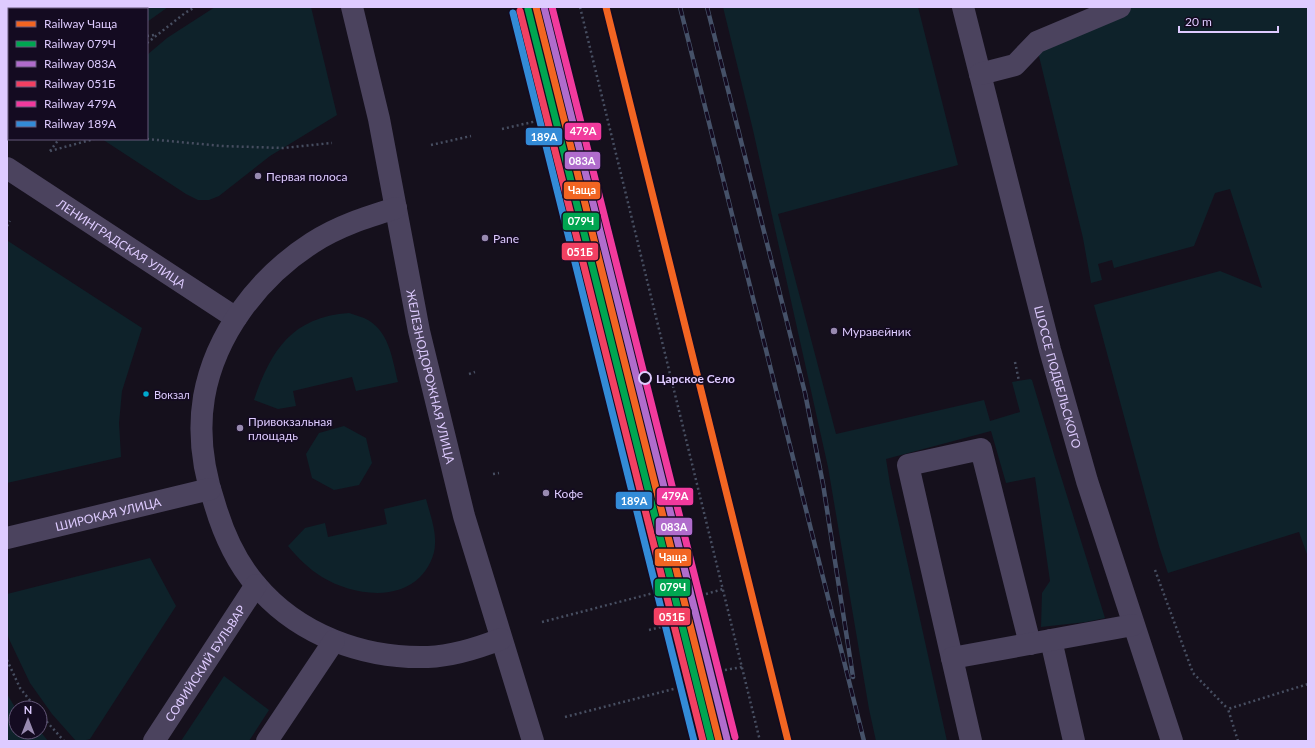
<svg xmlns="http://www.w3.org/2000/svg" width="1315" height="748" font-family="Lato,sans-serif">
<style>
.green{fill:#0e222a}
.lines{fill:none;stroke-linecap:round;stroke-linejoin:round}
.path{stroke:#474e61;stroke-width:2.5;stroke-dasharray:2 3;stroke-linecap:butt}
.minor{stroke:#4b435e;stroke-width:22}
.rail-casing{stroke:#455168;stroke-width:4.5}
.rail{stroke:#140b21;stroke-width:3;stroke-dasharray:9;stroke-linecap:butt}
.rail-1-casing{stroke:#140b21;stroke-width:10}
.rail-2-casing{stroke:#140b21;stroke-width:10}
.rail-3-casing{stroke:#140b21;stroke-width:10}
.rail-4-casing{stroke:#140b21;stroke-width:10}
.rail-5-casing{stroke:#140b21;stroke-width:10}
.rail-6-casing{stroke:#140b21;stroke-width:10}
.rail-1{stroke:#f26522;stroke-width:7}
.rail-2{stroke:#00a651;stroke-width:7}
.rail-3{stroke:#b06ccc;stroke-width:7}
.rail-4{stroke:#f24062;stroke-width:7}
.rail-5{stroke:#f13a9d;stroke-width:7}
.rail-6{stroke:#338bd7;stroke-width:7}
.poi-dot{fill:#988ab0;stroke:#140b21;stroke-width:1.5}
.stop-dot{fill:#140b21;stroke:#decbff;stroke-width:2}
.bus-dot{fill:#00a9ce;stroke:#140b21;stroke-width:1.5}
.labels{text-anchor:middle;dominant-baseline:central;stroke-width:3.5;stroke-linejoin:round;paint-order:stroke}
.bus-label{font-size:11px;fill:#decbff;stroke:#140b21;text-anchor:start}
.poi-label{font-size:12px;fill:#decbff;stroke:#140b21;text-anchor:start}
.street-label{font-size:12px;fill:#decbff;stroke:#140b21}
.stop-label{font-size:12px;font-weight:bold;fill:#decbff;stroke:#140b21;text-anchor:start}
.line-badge{stroke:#140b21;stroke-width:1.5}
.badge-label{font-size:11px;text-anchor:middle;font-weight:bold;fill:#fff}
</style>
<rect width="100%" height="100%" fill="#15101c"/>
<path class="green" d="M 106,7 L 168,7 L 147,22 L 147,9 L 108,9 Z
M 215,7 L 311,7 L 337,115 L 270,156 L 219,196 L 209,200 L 198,200 L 186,194 L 102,139 L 147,139 L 147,55 L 167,38 Z
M 723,7 L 918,7 L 958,165 L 778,214 L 836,434 L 984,400 L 990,421 L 1020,412 L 1012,382 L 1030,379 L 1032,380 L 1054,454 L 1105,618 L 1086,622 L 1041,627 L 1042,593 L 1050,581 L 1035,477 L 1006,483 L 991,431 L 886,459 L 890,484 L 947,741 L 876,741 L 869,709 L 828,467 L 753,130 Z
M 1133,7 L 1308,7 L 1308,557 L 1299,532 L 1168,573 L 1159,546 L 1094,305 L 1220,271 L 1262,288 L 1230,189 L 1215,193 L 1194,246 L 1114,268 L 1112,260 L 1098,264 L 1102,280 L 1091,283 L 1083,238 L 1038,52 Z
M 8,241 L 142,328 L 122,391 L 119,423 L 121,457 L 7,483 Z
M 349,313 C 354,315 359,316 364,318 C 389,329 392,358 398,382 L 356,391 L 352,377 L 293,391 L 296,406 L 278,409 L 254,400 C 271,350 292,317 349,313 Z
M 344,426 L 366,438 L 372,463 L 359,485 L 334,490 L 312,478 L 306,454 L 319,433 Z
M 426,499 C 430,514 436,530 435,544 C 435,556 428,569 420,577 C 395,602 350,594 322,577 C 309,569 298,558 288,546 L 305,528 L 325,523 L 328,537 L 387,524 L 384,509 Z
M 150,558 L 176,606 L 90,739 L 83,741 L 76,741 L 52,714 L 30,683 L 9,639 L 7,632 L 7,594 Z
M 224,676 L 269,710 L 249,741 L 181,741 Z
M 7,694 L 16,709 L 16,732 L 40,732 L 40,731 L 48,741 L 7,741 Z"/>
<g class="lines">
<path class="path" d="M 100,7 L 102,9
M 580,7 L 760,741
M 7,19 L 9,20
M 147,36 L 154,35
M 147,43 L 185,13 L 195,7
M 502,129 L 550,118
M 147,139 L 222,146 L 283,148 L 332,143
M 431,145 L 471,136
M 50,151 L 94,139
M 50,151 L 59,139
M 7,226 L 10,221
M 1015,362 L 1019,381
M 469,374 L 475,372
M 493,474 L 499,473
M 1155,570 L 1193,673 L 1228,709
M 706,594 L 723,589
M 542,622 L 669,589
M 649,630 L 678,623
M 7,660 L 20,688 L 36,708
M 725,670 L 742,667
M 40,714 L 64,741
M 565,717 L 693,684
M 1238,741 L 1228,709 L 1308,684"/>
<g class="minor">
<path id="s1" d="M 352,7 L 379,119 L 419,331 L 464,516 L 533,741"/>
<path id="s2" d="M 963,7 L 1050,350 L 1087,481 L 1172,741"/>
<path d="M 58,9 L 60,7"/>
<path d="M 7,66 L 9,64"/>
<path d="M 980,74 L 1015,65 L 1037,42 L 1120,7"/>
<path id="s3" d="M 7,168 L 236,318"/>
<path d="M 396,208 C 367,217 338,226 312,243 C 259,277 215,334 204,397 C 198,433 203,470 215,505 C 223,532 237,563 256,585 C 298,635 364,659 428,657 C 454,656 478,648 501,639"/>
<path id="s4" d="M 7,538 L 210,489"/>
<path d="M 1051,640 L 1074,741"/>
<path d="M 952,658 L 908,465 L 981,449 L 1030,644"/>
<path id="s5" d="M 154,741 L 256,585"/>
<path d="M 267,741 L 334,641"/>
<path d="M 971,741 L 952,658 L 1133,625"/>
</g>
<g class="rail-casing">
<path id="rail" d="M 680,7 L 864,741
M 707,7 L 805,393 L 823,484 L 853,677"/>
</g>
<use href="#rail" class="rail"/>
<g class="rail-1-casing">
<path id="rail-1" d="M 536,7 L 719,741
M 606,7 L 788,741"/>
</g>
<g class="rail-2-casing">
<path id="rail-2" d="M 528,9 L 711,741"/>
</g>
<g class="rail-3-casing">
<path id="rail-3" d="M 544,7 L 727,739"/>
</g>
<g class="rail-4-casing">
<path id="rail-4" d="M 520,11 L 703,741"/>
</g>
<g class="rail-5-casing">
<path id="rail-5" d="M 552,7 L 735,737"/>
</g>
<g class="rail-6-casing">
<path id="rail-6" d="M 513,13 L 694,741"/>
</g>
<use href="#rail-1" class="rail-1"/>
<use href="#rail-2" class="rail-2"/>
<use href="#rail-3" class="rail-3"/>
<use href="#rail-4" class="rail-4"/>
<use href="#rail-5" class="rail-5"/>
<use href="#rail-6" class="rail-6"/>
</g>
<g class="poi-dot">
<circle cx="258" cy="176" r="4"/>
<circle cx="485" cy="238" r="4"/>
<circle cx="834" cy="331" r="4"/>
<circle cx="240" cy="428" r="4"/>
<circle cx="546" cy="493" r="4"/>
</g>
<circle class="stop-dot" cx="645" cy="378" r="6"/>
<circle class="bus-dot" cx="146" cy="394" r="3.5"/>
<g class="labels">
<g class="bus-label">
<text x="154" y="394">Вокзал</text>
</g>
<g class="poi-label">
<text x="266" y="176">Первая полоса</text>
<text x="493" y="238">Pane</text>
<text x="842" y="331">Муравейник</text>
<text x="248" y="421">Привокзальная<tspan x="248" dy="14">площадь</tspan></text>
<text x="554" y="493">Кофе</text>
</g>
<g class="street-label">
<text stroke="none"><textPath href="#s3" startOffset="137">ЛЕНИНГРАДСКАЯ УЛИЦА</textPath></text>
<text stroke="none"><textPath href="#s1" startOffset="378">ЖЕЛЕЗНОДОРОЖНАЯ УЛИЦА</textPath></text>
<text stroke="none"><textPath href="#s2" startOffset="382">ШОССЕ ПОДБЕЛЬСКОГО</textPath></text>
<text stroke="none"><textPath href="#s4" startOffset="104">ШИРОКАЯ УЛИЦА</textPath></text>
<text stroke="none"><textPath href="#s5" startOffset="93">СОФИЙСКИЙ БУЛЬВАР</textPath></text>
</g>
<g class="stop-label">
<text x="656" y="378">Царское Село</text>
</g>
</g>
<g class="line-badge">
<rect x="564" y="122" width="38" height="19" rx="4" fill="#f13a9d"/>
<rect x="525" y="127" width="38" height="19" rx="4" fill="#338bd7"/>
<rect x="564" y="151" width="37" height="19" rx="4" fill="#b06ccc"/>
<rect x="563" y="181" width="38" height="19" rx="4" fill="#f26522"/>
<rect x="562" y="212" width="38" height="19" rx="4" fill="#00a651"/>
<rect x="561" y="242" width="38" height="19" rx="4" fill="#f24062"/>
<rect x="656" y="487" width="38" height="19" rx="4" fill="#f13a9d"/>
<rect x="615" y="491" width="38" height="19" rx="4" fill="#338bd7"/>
<rect x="655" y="517" width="38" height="19" rx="4" fill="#b06ccc"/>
<rect x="654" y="548" width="38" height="19" rx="4" fill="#f26522"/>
<rect x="654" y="578" width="37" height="19" rx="4" fill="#00a651"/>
<rect x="653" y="607" width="38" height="19" rx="4" fill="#f24062"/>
</g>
<g class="badge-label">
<text x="583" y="135">479А</text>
<text x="544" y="141">189А</text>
<text x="582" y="165">083А</text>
<text x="582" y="194">Чаща</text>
<text x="581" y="225">079Ч</text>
<text x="580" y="256">051Б</text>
<text x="675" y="500">479А</text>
<text x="634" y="505">189А</text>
<text x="674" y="531">083А</text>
<text x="673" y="561">Чаща</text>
<text x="673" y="591">079Ч</text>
<text x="672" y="621">051Б</text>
</g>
<rect width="1315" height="748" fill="none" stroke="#decbff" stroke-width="16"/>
<rect x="8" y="8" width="140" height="132" fill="#140b21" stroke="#65587a"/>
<rect x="16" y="21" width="20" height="6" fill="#f26522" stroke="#65587a"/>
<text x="44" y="28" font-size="12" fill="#decbff">Railway Чаща</text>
<rect x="16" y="41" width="20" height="6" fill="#00a651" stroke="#65587a"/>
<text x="44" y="48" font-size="12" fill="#decbff">Railway 079Ч</text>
<rect x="16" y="61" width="20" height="6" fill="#b06ccc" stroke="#65587a"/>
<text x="44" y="68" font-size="12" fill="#decbff">Railway 083А</text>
<rect x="16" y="81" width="20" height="6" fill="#f24062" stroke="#65587a"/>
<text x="44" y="88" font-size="12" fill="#decbff">Railway 051Б</text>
<rect x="16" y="101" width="20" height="6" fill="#f13a9d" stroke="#65587a"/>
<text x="44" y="108" font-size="12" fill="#decbff">Railway 479А</text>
<rect x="16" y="121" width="20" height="6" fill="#338bd7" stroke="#65587a"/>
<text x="44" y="128" font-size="12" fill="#decbff">Railway 189А</text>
<g transform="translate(28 720)"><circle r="19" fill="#140b21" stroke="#65587a"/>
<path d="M0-3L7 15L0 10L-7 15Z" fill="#988ab0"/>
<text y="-6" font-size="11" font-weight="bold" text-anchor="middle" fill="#decbff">N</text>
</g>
<path d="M1179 26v6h99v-6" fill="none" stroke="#decbff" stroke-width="2"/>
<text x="1185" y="26" font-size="12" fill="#decbff" stroke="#140b21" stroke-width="3" paint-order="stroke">20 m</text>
</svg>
